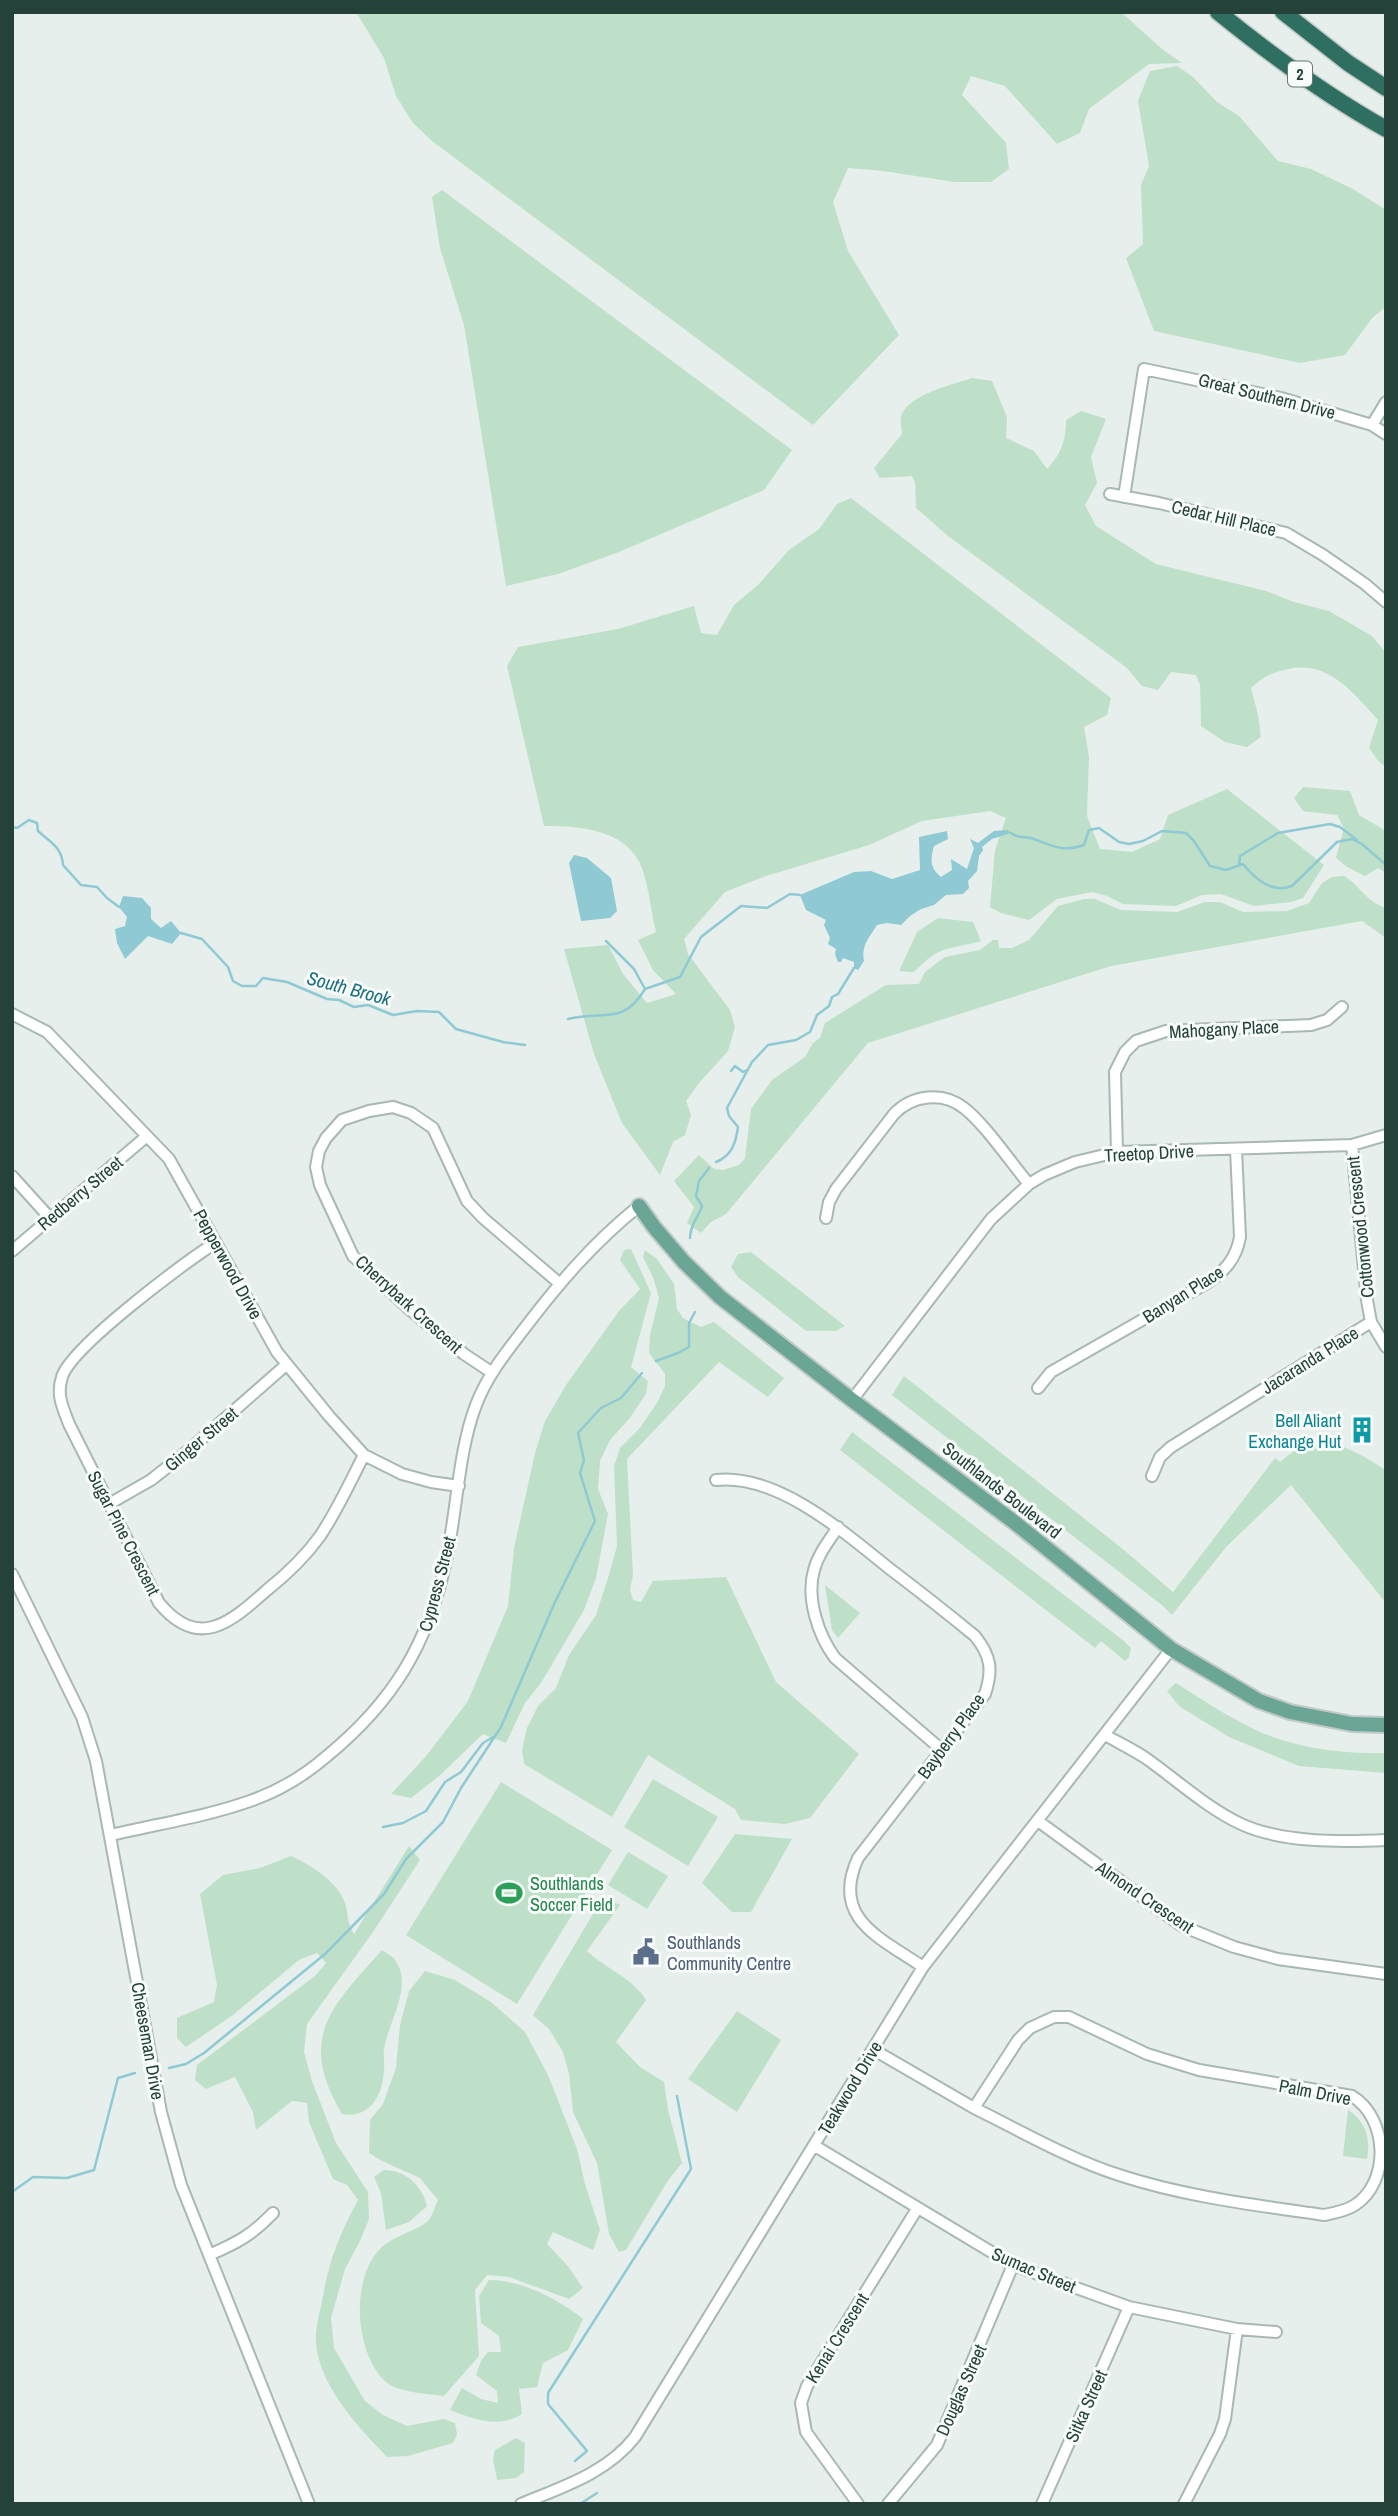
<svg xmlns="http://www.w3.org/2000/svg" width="1398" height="2516" font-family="'Archivo Narrow',sans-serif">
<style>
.green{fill:#bfe0c8}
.water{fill:#8ec9d4}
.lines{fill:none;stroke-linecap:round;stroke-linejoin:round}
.stream{stroke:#8ec9d4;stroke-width:2.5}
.minor-casing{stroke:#a8b8b2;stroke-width:14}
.major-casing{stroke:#c2cac8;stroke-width:18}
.highway-casing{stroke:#c2cac8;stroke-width:19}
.minor{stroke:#fff;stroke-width:10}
.major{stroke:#6aa596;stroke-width:14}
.highway{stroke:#2f6f62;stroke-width:16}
.labels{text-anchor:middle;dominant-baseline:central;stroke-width:6;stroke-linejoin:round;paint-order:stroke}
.shield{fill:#f7fbf9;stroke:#637a73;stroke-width:2}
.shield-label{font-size:16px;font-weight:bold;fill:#24423a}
.street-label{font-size:18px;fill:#24423a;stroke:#f7fbf9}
.culture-label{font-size:18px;fill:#0d838f;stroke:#f7fbf9;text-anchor:end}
.leisure-label{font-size:18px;fill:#27864d;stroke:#f7fbf9;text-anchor:start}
.service-label{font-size:18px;fill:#4e5e75;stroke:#f7fbf9;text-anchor:start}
.water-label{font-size:19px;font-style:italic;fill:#1c6f80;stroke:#f7fbf9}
</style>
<rect width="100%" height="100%" fill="#e6efeb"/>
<path class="green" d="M 356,12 L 1121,12 L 1162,49 L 1182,63 L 1149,64 L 1089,109 L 1080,133 L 1057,144 L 1005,86 L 971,76 L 962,95 L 1006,143 L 1009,169 L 991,182 L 955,182 L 883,171 L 848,168 L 833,202 L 848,251 L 899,335 L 813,425 L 432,141 L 413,123 L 396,96 L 384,58 Z
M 1177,66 L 1193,77 L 1217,102 L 1239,116 L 1278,161 L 1311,169 L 1353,189 L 1386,210 L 1386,307 L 1373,317 L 1345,355 L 1300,363 L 1154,331 L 1126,258 L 1143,244 L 1141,185 L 1149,166 L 1138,101 L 1150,71 Z
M 442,190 L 792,450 L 764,490 L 619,552 L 558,574 L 506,586 L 464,325 L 440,248 L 432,197 Z
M 972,378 L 992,381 L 1007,417 L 1006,438 L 1034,451 L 1047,469 C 1061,454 1066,441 1066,420 L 1081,411 L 1106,419 L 1091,457 L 1097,483 L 1085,505 L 1096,526 L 1156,564 L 1266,591 L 1294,602 L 1329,611 L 1372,636 L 1386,653 L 1386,767 L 1378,761 L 1369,748 L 1378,720 C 1354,694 1329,660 1289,669 C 1271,673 1265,675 1251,688 L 1258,715 L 1261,737 L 1247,747 L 1225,742 L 1201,726 L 1200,685 L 1196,675 L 1171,672 L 1158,690 L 1142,686 L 1127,668 L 948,536 L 916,508 L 915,482 L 912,476 L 880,478 L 874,468 L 902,434 C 902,429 900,422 901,417 C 906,395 954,384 972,378 Z
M 851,498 L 1111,698 L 1107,715 L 1084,727 L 1089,757 L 1087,816 L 1100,849 L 1132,852 L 1160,839 L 1168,815 L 1227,789 L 1324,865 L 1303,898 L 1291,902 L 1254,906 L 1221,894 L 1202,895 L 1176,906 L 1123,904 L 1107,896 L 1092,892 L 1057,899 L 1029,920 L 1001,913 L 990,907 L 995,850 L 1006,818 L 990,811 L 922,821 L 869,845 L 766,876 L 725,892 L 684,939 L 688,954 L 730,1010 L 735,1027 L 728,1051 L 699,1083 L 686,1101 L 691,1115 L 685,1135 L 673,1142 L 660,1175 L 622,1123 L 594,1054 L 564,949 L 608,945 L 623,974 L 647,1003 L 676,994 L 653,970 L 638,940 L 656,932 C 651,912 649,888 642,868 C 627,829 580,826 544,826 L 507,666 L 518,647 L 618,629 L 694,606 L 701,633 L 717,635 L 734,605 L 758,585 L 789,550 L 819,529 L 837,504 Z
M 1303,787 L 1350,791 L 1359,815 L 1386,831 L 1386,873 L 1378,868 L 1365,876 L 1347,867 L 1336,858 L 1344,828 L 1337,815 L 1303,811 L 1294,798 Z
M 1344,876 C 1361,886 1365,901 1386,908 L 1386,938 L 1362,921 L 1111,966 L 868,1043 L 726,1214 L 711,1222 L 701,1233 L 687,1223 L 694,1207 L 674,1181 L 699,1155 L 714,1169 L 723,1170 L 739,1165 L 745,1158 L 751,1109 L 772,1080 L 805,1057 L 813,1043 L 820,1038 L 825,1023 L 886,985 L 919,984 L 925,972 L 945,957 L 980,950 L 993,940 L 998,940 L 999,948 L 1012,948 L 1029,940 L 1058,906 L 1084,899 L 1095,899 L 1121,910 L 1177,912 L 1205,902 L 1220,902 L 1243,912 L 1287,911 L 1309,903 L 1322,883 L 1332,877 Z
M 938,918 L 973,922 L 981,941 C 969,945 953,946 941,951 C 931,955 922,964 914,972 L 899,971 L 917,932 Z
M 631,1249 L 651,1293 L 631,1367 L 648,1381 L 646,1394 L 629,1419 L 610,1440 L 600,1461 L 598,1489 L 608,1514 L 596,1578 L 584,1610 L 541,1683 L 525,1703 L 506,1743 L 483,1734 L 438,1777 L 411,1798 L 391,1794 L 427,1755 L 468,1701 L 508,1606 L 514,1548 L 535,1453 L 545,1421 L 566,1385 L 619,1311 L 640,1289 L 620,1260 L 624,1250 Z
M 645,1250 L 657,1259 L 674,1284 L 677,1309 L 683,1318 L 701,1327 L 714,1322 L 784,1378 L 768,1397 L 719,1362 L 627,1459 L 633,1575 L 630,1590 L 633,1600 L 641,1602 L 653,1581 L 726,1577 L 776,1682 L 859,1754 L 810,1818 L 785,1824 L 741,1820 L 735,1809 L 648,1755 L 612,1817 L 524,1764 L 522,1750 L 527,1728 L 538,1706 L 556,1688 L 569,1655 L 596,1615 L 608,1578 L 617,1546 L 614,1466 L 620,1448 L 639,1429 L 657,1403 L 665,1386 L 665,1374 L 649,1353 L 650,1335 L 659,1298 L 653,1277 L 643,1257 Z
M 751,1252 L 845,1326 L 836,1331 L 806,1331 L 738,1277 L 731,1267 L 738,1254 Z
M 904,1376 L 1124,1550 L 1173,1592 L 1275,1458 L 1280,1462 C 1286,1457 1292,1452 1298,1448 C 1326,1431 1362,1455 1386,1470 L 1386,1603 L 1291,1485 L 1227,1546 L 1172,1615 L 1163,1606 L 892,1395 Z
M 852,1432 L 1124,1641 L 1131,1648 L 1129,1657 L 1125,1661 L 1101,1641 L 1095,1648 L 840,1450 Z
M 825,1585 L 860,1613 L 838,1638 L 832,1630 Z
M 1176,1683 C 1198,1697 1219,1711 1242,1723 C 1285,1747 1337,1754 1386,1753 L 1386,1773 L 1299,1766 L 1229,1737 L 1179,1706 L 1167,1691 Z
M 653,1779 L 718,1817 L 688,1866 L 624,1827 Z
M 501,1782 L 612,1850 L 517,2004 L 406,1935 Z
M 735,1834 L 792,1839 L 751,1912 L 732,1912 L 702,1883 Z
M 409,1846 L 420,1860 L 373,1932 L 307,2024 L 304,2052 L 312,2081 L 336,2143 L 368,2192 L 369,2219 L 360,2241 L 345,2269 L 331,2318 L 334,2348 L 365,2401 L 383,2415 L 407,2426 L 444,2419 L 455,2423 L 457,2434 L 453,2443 L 408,2456 L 387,2457 C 357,2426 313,2380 316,2333 C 317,2321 321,2308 323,2296 C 329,2260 341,2231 358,2200 L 347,2185 L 333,2179 L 309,2122 L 307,2103 L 292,2101 L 256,2130 L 253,2112 L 235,2077 L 206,2089 L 195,2080 L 197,2065 L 315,1976 L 326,1963 L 317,1953 L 299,1960 L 233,2015 L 186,2047 L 177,2038 L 177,2018 L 214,2002 L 217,1985 L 200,1894 L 223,1875 L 260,1868 L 291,1856 C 311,1865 338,1882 345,1903 C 349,1916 346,1920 354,1934 Z
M 628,1852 L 668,1876 L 647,1909 L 608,1885 Z
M 603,1897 L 620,1905 L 587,1951 C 605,1968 634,1979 646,2000 L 616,2042 L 640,2067 L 664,2082 L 668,2110 L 682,2163 L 667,2182 L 626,2250 L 619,2252 L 609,2234 L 597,2163 L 573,2112 L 569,2074 L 563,2052 L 549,2029 L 533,2015 Z
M 382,1950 C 386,1953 393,1956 395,1960 C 414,1986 388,2022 384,2049 C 383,2056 385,2064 384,2071 C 382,2096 370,2119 342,2114 C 297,2038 331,2007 382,1950 Z
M 425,1971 L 455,1980 L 491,2002 L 525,2032 L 548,2075 L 577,2149 L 585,2184 L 600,2230 L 593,2250 L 553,2232 L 547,2244 L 567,2265 L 583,2288 L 569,2299 L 509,2277 L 487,2275 L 475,2290 L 479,2356 L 444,2396 C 429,2394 398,2392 387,2383 C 355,2355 350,2281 379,2250 C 391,2236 420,2230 429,2220 C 433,2214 435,2206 438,2200 L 420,2178 L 382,2161 L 369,2153 L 370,2120 L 383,2104 L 396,2068 L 400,2025 L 409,1991 Z
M 737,2011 L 781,2040 L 737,2112 L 688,2079 Z
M 1348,2110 C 1366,2121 1371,2140 1367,2159 L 1343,2156 Z
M 384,2170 C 405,2170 422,2185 427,2206 L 409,2222 L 386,2230 L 381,2193 L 374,2177 Z
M 489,2280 C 522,2280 558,2299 583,2319 L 568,2350 L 543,2363 L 537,2387 L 519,2389 L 522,2414 C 498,2429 474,2419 450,2410 L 462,2388 L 481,2399 L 498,2403 L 497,2391 L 476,2375 L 481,2361 L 488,2352 L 501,2352 L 499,2336 L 481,2323 L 479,2296 Z
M 516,2438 L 525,2443 L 524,2472 L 516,2478 L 497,2480 L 493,2459 L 495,2450 Z"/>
<path class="water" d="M 1008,830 L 1011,833 L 992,839 L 982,847 L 983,850 L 979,856 L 977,871 L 968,881 L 969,888 L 963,894 L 946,895 L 934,905 L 921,909 L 910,916 L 901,925 L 887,923 L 877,925 C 869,938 861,945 864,961 L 858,970 L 854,968 L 854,962 L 843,958 L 841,962 L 838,962 L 835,954 L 836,949 L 828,944 L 830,938 L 824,925 L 826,920 L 806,910 L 800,895 L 854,872 L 871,871 L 892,879 L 920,870 L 919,837 L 947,831 L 948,839 L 934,846 C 930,860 930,868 941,877 L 952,870 L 951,859 L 967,869 L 974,848 L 970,839 L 978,843 L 994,831 Z
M 574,855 L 587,858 L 611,878 L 617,911 L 610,918 L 581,921 L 569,863 Z
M 123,896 L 142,898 L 151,908 L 151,919 L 161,928 L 171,921 L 181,933 L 172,944 L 148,936 L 125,959 L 117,943 L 115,929 L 125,926 L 127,917 L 119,907 Z"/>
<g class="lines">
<path class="stream" d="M 12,827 L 17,828 L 29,820 L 37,823 L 38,831 C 50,842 62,847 63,865 L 81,885 L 97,887 L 107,898 L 119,907
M 1011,833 C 1018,839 1023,836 1031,838 C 1051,845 1063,853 1084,845 L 1089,830 L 1099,828 L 1119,842 L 1129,844 L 1143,841 L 1162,831 L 1186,833 L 1194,841 L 1210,866 L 1226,870 L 1243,864 C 1255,879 1272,894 1292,886 L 1337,842 L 1352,839 L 1362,844
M 1362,844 L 1386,865
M 1239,865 L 1240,856 L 1278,833 L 1330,824 L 1340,827 L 1357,840
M 181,933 L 202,939 L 228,967 L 233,981 L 242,986 L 256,986 L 263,978 L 287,982 L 327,999 L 339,1000 L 354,1007 L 368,1005 L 393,1015 L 417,1011 L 439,1012 L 456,1029 L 503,1042 L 525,1045
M 606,941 L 634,969 L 645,989
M 568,1019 C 604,1010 623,1026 645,989 L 680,977 L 701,937 L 741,906 L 767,908 L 790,894 L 800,895
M 731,1071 L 735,1066 L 743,1072 L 747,1070
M 716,1162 C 732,1156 736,1142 738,1127 L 729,1116 L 727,1108 L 752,1062 L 768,1045 L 796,1040 L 810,1032 L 817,1015 L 829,1006 L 832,997 L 838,994 L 854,968
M 690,1238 C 690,1225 698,1218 702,1206 L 696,1196 L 699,1181 L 709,1168
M 656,1361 L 678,1353 L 689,1347 L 689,1323 L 695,1312
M 383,1827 L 403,1823 L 426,1811 L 445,1782 L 461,1772 L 483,1743 L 495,1736
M 169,2068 L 186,2064 L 204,2053 L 325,1954 L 384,1894 L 406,1859 L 443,1822 L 461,1788 L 501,1727 L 555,1602 L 595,1521 L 580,1473 L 584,1460 L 578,1433 L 601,1408 L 621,1398 L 642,1373
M 12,2192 L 33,2177 L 67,2178 L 94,2170 L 118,2078 L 135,2073
M 575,2461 L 587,2451 L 548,2404 L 548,2393 L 691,2169 L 677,2096
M 580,2504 L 597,2493"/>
<g class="minor-casing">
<path id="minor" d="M 1372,425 L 1386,402
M 1110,494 L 1159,503 L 1286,533 L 1323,555 L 1365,584 L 1386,602
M 1124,497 L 1144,369 L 1281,398 L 1372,425 L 1386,434
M 12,1014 L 47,1032 L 169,1159 L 277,1352 L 329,1416 L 364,1455 L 402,1474 L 431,1482 L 459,1486
M 1352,1145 L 1367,1300 L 1371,1322 L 1386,1347
M 1117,1152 L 1115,1072 L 1125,1052 L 1136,1041 L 1166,1031 L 1311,1025 L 1327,1020 L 1342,1007
M 12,1176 L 50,1218
M 826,1218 L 829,1202 L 836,1189 L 894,1114 C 912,1095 943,1091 964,1108 C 985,1124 1011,1163 1029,1184
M 215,1243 C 184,1263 71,1347 62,1377 C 56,1395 63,1408 69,1424 L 159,1603 C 199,1651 231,1622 267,1590 C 287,1574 305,1557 320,1536 C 337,1511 350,1482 364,1455
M 12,1251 L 147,1136
M 491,1372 L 464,1354 L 408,1308 L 353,1256 L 320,1185 L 316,1167 L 319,1151 L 326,1138 L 342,1120 L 369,1111 L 393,1107 L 411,1113 L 433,1128 L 467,1201 L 483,1218 L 559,1283
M 1038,1388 L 1051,1372 L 1207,1283 C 1225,1271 1236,1259 1240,1237 L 1236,1149
M 852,1400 L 991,1219 L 1029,1184 L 1044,1175 L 1075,1162 L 1117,1152 L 1352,1145 L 1386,1135
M 1152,1476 L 1160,1457 L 1171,1447 L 1371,1322
M 716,1480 C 777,1473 845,1533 890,1569 C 919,1591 947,1613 975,1636 C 991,1656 993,1670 985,1694 L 858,1858 C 830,1919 881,1938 923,1967
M 109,1504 L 151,1480 L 189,1450 L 286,1365
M 838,1527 C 829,1541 818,1554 814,1570 C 806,1598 818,1635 835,1658 L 942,1750
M 12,1574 L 82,1717 L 96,1761 L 161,2112 L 181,2185 L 309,2504
M 1105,1735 C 1119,1743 1134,1750 1147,1759 C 1178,1781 1207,1808 1241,1824 C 1282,1843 1341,1842 1386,1840
M 1038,1821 L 1182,1926 L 1234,1947 L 1278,1959 L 1386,1974
M 111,1835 C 157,1824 205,1817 250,1801 C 279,1791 304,1776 327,1756 C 393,1702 428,1644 446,1561 C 457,1512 458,1452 476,1405 C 487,1376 505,1354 524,1329 C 559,1283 593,1243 639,1206
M 874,2050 L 974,2108 L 1018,2040 L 1030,2028 L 1054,2017 L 1069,2017 L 1147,2054 L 1199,2070 L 1352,2096 C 1388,2118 1391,2181 1355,2205 C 1346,2211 1334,2213 1324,2215 C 1255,2205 1186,2197 1119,2175 C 1069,2159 1021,2131 974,2108
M 815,2146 L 1013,2265 L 1129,2307 L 1237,2329 L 1276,2332
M 209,2255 C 237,2243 252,2235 273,2213
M 521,2504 C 562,2487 607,2473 635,2437 L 923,1967 L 1171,1649
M 858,2504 L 806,2432 L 801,2403 L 807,2386 L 917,2209
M 888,2504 L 937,2445 L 1013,2265
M 1042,2504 L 1129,2307
M 1184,2504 L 1220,2434 L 1225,2419 L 1237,2329"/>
</g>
<g class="major-casing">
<path id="major" d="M 639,1206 L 654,1227 L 684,1262 L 720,1297 L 852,1400 L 1014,1522 L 1171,1649 L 1259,1701 L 1290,1712 L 1352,1724 L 1386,1725"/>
</g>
<g class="highway-casing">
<path id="highway" d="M 1218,12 C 1271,55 1327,96 1386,129
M 1283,12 L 1348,63 L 1386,88"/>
</g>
<use href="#minor" class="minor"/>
<use href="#major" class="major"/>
<use href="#highway" class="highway"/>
</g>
<defs>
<g id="building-bare" transform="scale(2.1)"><path d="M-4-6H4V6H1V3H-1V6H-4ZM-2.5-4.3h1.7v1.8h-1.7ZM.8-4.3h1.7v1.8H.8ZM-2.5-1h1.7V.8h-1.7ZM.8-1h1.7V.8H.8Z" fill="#0f9aa8" stroke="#f7fbf9" stroke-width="2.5" paint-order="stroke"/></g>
<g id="stadium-bare" transform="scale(2.1)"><path d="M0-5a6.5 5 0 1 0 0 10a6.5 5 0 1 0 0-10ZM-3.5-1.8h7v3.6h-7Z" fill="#2e9e5b" stroke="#f7fbf9" stroke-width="2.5" paint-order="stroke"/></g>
<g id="civic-bare" transform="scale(2.1)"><path d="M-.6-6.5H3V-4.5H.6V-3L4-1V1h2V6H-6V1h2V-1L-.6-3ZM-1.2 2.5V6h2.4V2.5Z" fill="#5c6f8a" stroke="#f7fbf9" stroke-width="2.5" paint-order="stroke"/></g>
</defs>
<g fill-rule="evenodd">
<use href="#building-bare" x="1362" y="1430"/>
<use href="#stadium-bare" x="509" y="1893"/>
<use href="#civic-bare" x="646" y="1952"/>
</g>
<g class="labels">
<rect class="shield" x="1288" y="61.5" width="24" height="25" rx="5"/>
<g class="shield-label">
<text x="1300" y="74">2</text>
</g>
<g class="street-label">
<text transform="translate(1267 396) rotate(14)">Great Southern Drive</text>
<text transform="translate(1224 518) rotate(13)">Cedar Hill Place</text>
<text transform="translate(1224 1029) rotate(-3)">Mahogany Place</text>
<text transform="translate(1149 1153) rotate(-3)">Treetop Drive</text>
<text transform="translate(80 1193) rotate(-40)">Redberry Street</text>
<text transform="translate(1360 1227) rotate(-96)">Cottonwood Crescent</text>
<text transform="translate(228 1264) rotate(61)">Pepperwood Drive</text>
<text transform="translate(1183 1294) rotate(-32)">Banyan Place</text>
<text transform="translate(409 1304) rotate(42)">Cherrybark Crescent</text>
<text transform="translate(1310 1360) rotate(-32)">Jacaranda Place</text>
<text transform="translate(201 1439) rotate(-40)">Ginger Street</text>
<text transform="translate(1002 1490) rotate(38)">Southlands Boulevard</text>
<text transform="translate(124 1533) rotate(63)">Sugar Pine Crescent</text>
<text transform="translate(437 1584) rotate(-75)">Cypress Street</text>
<text transform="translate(951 1736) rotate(-54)">Bayberry Place</text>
<text transform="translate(1145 1897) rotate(34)">Almond Crescent</text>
<text transform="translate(148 2041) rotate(80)">Cheeseman Drive</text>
<text transform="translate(850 2088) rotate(-59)">Teakwood Drive</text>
<text transform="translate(1315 2092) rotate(11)">Palm Drive</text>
<text transform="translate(1034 2270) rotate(23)">Sumac Street</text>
<text transform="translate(837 2338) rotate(-58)">Kenai Crescent</text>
<text transform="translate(961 2390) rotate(-66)">Douglas Street</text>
<text transform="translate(1086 2406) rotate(-66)">Sitka Street</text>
</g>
<g class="culture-label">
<text x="1341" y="1420">Bell Aliant<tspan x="1341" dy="21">Exchange Hut</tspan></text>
</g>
<g class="leisure-label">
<text x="530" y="1883">Southlands<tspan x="530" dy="21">Soccer Field</tspan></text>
</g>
<g class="service-label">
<text x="667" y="1942">Southlands<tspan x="667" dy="21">Community Centre</tspan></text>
</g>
<g class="water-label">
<text transform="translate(349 988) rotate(15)">South Brook</text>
</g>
</g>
<rect width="1398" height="2516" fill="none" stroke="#24423a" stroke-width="28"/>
</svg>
